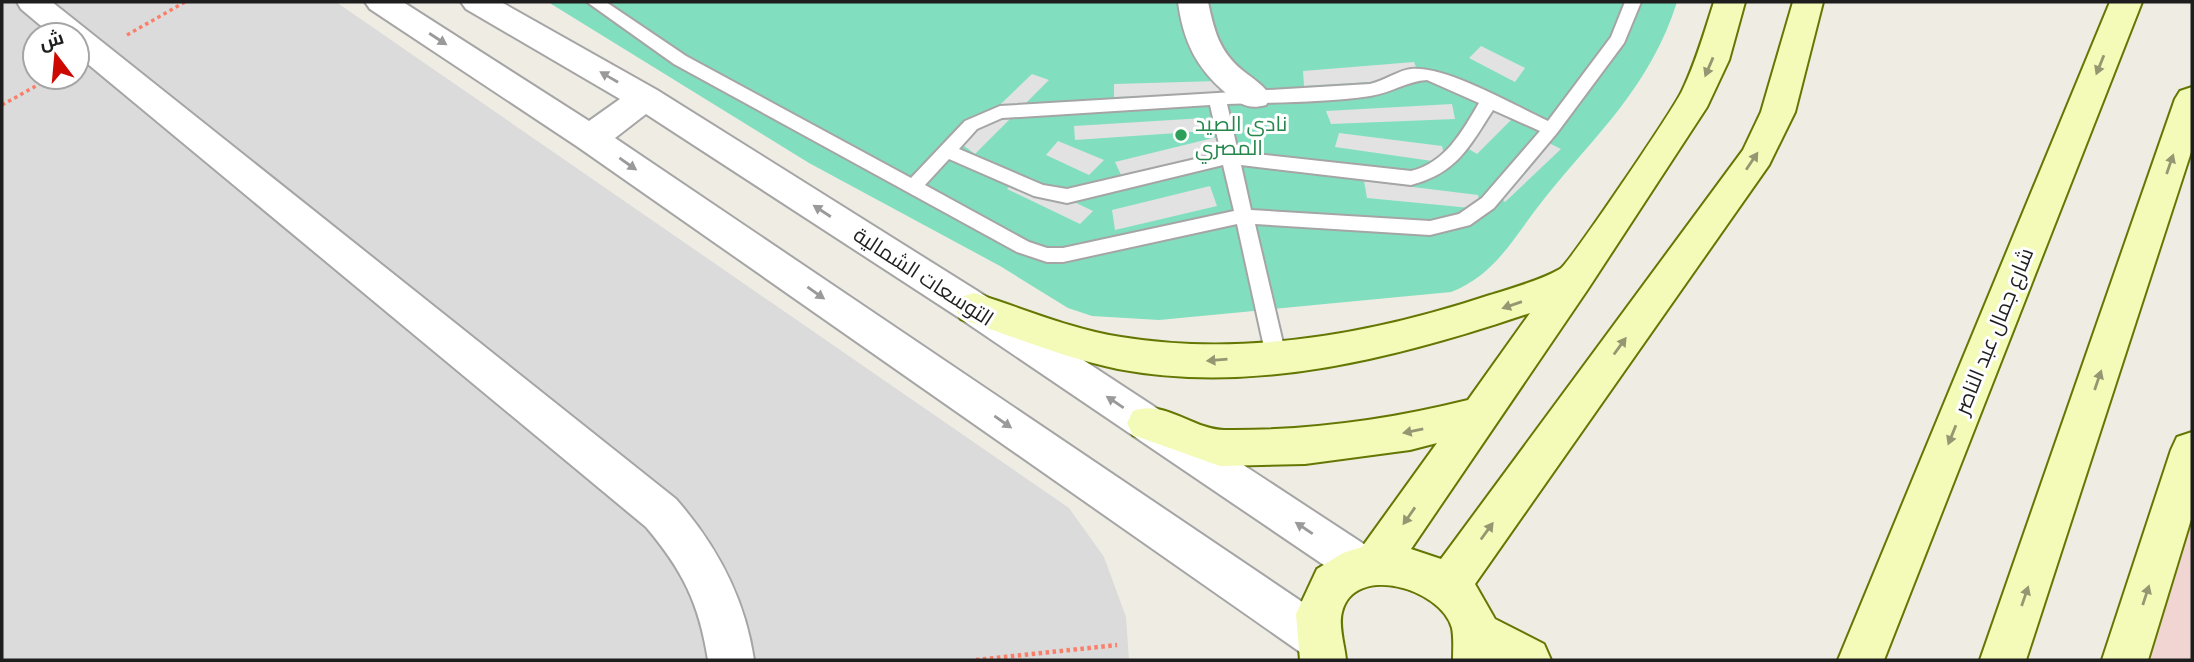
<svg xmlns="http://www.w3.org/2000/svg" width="2194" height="662" font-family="Ubuntu,Cairo,sans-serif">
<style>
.residential{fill:#dcdbdb;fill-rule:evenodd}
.commercial{fill:#f0d5d3}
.pitch{fill:#81dfbf}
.parking{fill:#e2e2e2}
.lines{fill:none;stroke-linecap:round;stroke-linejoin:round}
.lane-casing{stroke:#a5a5a5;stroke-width:4}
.street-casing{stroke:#a5a5a5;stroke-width:4}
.secondary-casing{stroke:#657703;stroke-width:4}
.path-far1{stroke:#fb7e69;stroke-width:3.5;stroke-dasharray:3.5 3.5;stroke-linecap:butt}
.path{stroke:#fb7e69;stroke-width:4.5;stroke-dasharray:3.5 3.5;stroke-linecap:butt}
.lane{fill:#fff;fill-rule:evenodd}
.street{fill:#fff;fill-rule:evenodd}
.secondary{fill:#f4fab7;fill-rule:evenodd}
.oneway{fill:#9a9a9a}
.oneway2{fill:#949772}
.leisure-dot{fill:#2e9e5b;stroke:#fff;stroke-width:2.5}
.labels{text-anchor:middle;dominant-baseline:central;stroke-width:6;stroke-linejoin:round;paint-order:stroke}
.leisure-label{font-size:21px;fill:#27864d;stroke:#fff;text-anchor:start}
.street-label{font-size:21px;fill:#1e1e1e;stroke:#fff}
</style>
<rect width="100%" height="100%" fill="#efece4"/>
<path class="residential" d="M 2,2 L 336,2 L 1069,508 L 1104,557 L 1126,617 L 1129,660 L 2,660 ZM 35,35 L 77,35 L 77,77 L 35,77 Z"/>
<path class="commercial" d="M 2192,461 L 2192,660 L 2138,660 Z"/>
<path class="pitch" d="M 548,2 L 1677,2 C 1650,87 1597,133 1544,199 C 1515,235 1496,275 1451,292 L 1159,320 L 1092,316 L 1068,308 L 1000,266 L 809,163 Z"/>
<path class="parking" d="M 1481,46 L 1525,68 L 1515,82 L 1469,58 Z
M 1414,62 L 1421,79 L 1304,86 L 1303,71 Z
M 1032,74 L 1049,80 L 975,154 L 960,143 Z
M 1218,81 L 1220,94 L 1114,97 L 1114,84 Z
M 1452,104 L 1455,119 L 1331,124 L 1326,111 Z
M 1492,110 L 1511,120 L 1477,154 L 1461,144 Z
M 1204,118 L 1206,131 L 1075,140 L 1074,126 Z
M 1339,133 L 1442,146 L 1446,163 L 1335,147 Z
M 1217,137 L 1225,151 L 1122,177 L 1115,162 Z
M 1543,140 L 1561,149 L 1505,202 L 1492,189 Z
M 1058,141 L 1104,160 L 1089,175 L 1046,155 Z
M 1020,176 L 1093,211 L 1080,224 L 1007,189 Z
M 1364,181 L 1478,195 L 1481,209 L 1367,198 Z
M 1210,186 L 1217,206 L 1115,230 L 1112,210 Z"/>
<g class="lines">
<g class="lane-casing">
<path id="lane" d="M 587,2 L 606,2 L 686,56 L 911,178 L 965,121 L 1000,106 L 1370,84 C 1384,81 1399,70 1411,69 C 1447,66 1513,105 1548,121 L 1611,37 L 1625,2 L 1641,2 L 1624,43 L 1557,133 L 1494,208 L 1470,225 L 1430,235 L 1255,224 L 1286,356 L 1283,362 L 1269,362 L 1266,356 L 1237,224 L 1063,262 L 1047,262 L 1017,252 L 674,64 ZM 1427,80 L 1479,103 C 1462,132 1445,163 1411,171 L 1238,152 L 1227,104 C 1274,102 1323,103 1370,96 C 1391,93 1407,81 1427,80 ZM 1210,105 L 1221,153 L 1067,189 L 1043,185 L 959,149 L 977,129 L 1002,118 ZM 1493,110 L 1540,131 L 1482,198 L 1459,214 L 1430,221 L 1251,210 L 1241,165 L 1411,185 C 1457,173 1469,147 1493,110 ZM 949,159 L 1034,196 L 1067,203 L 1223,165 L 1234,211 L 1063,248 L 1047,248 L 1029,242 L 925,185 Z"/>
</g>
<g class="street-casing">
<path id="street" d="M 17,2 L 52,2 L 676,499 C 717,546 745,598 754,660 L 708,660 C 699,603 683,571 646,527 L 77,55 L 77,35 L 52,35 L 21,9 Z
M 365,2 L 403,2 L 589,121 L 620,99 L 466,9 L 461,2 L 501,2 L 657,90 L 987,297 L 1376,552 L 1383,566 L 1376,580 L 1361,586 L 1346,580 L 961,319 L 646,114 L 615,138 L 1332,622 L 1339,637 L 1332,652 L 1316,659 L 1300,652 L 578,147 L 370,9 Z
M 1178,2 L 1208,2 C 1214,30 1219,51 1242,70 C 1253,79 1264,85 1271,97 L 1266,105 C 1248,110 1240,104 1226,93 C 1196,68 1183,40 1178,2 Z"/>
</g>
<g class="secondary-casing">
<path id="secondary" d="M 1714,2 L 1745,2 L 1729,60 L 1707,107 L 1588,289 L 1411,549 L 1441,559 L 1743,150 L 1761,112 L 1793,2 L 1823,2 L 1795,112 L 1769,165 L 1475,584 L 1495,619 L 1544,644 L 1551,660 L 1453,660 C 1453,650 1454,638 1452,628 C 1441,588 1354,563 1342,612 C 1338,626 1345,646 1346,660 L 1300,660 L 1296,614 L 1317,569 L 1343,553 L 1362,547 L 1437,443 L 1410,450 L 1305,464 L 1220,466 L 1133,435 L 1127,423 L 1133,411 C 1164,399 1192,429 1224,430 C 1306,431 1388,420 1468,400 L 1530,313 C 1400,357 1256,395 1118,369 C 1064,358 1012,336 961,319 L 955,308 L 961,297 L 974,293 C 1022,308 1070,329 1121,337 C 1243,357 1373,334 1490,295 C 1512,288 1539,281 1560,269 C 1569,264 1673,110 1682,91 C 1696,62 1704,33 1714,2 Z
M 2110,2 L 2142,2 L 1884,660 L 1838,660 Z
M 2192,87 L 2192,149 L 2026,660 L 1980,660 L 2175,99 L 2180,91 Z
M 2192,432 L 2192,516 L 2148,660 L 2102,660 L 2171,450 L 2177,437 Z"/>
</g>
<path class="path-far1" d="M 127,35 L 185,2
M 2,105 L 52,77"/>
<path class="path" d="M 976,660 L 1117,645"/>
<use href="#lane" class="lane"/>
<use href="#street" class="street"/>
<use href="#secondary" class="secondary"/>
</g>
<defs><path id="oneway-solid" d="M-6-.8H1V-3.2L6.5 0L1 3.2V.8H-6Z" transform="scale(1.75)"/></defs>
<g class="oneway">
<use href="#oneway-solid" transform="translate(438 39) rotate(33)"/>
<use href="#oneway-solid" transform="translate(609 77) rotate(-150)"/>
<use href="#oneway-solid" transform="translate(628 164) rotate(35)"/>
<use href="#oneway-solid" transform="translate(822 211) rotate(-147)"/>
<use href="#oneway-solid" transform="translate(816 293) rotate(35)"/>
<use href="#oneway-solid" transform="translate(1115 402) rotate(-146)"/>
<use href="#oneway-solid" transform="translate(1003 422) rotate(35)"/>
<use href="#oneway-solid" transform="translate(1304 528) rotate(-146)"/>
</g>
<g class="oneway2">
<use href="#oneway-solid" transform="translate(2100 65) rotate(112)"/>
<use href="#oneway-solid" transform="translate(1709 67) rotate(113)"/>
<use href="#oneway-solid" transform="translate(1752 161) rotate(-56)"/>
<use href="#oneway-solid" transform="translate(2170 164) rotate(-71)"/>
<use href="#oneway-solid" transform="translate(1512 305) rotate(161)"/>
<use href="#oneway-solid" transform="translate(1620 346) rotate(-54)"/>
<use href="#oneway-solid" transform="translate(1217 360) rotate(175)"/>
<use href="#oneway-solid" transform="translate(2098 380) rotate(-71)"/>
<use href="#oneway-solid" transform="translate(1413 431) rotate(168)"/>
<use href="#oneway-solid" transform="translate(1952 435) rotate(112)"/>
<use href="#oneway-solid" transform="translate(1409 516) rotate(125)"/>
<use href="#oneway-solid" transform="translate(1487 531) rotate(-54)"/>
<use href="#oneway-solid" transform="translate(2146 595) rotate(-72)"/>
<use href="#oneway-solid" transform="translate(2025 596) rotate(-71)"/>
</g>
<circle class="leisure-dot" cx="1181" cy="135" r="7"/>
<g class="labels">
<g class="leisure-label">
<text x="1195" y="123">نادى الصيد<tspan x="1195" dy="24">المصري</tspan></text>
</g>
<g class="street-label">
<text transform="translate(924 276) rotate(33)">التوسعات الشمالية</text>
<text transform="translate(1993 331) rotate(-68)">شارع جمال عبد الناصر</text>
</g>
</g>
<rect width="2194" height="662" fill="none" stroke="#1e1e1e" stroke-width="7"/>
<g transform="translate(56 56) rotate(344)"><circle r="33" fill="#ffffff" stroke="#a5a5a5" stroke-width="2"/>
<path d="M0-5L12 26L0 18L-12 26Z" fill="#cc0800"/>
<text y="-10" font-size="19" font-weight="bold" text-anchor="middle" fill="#1e1e1e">ش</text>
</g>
</svg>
